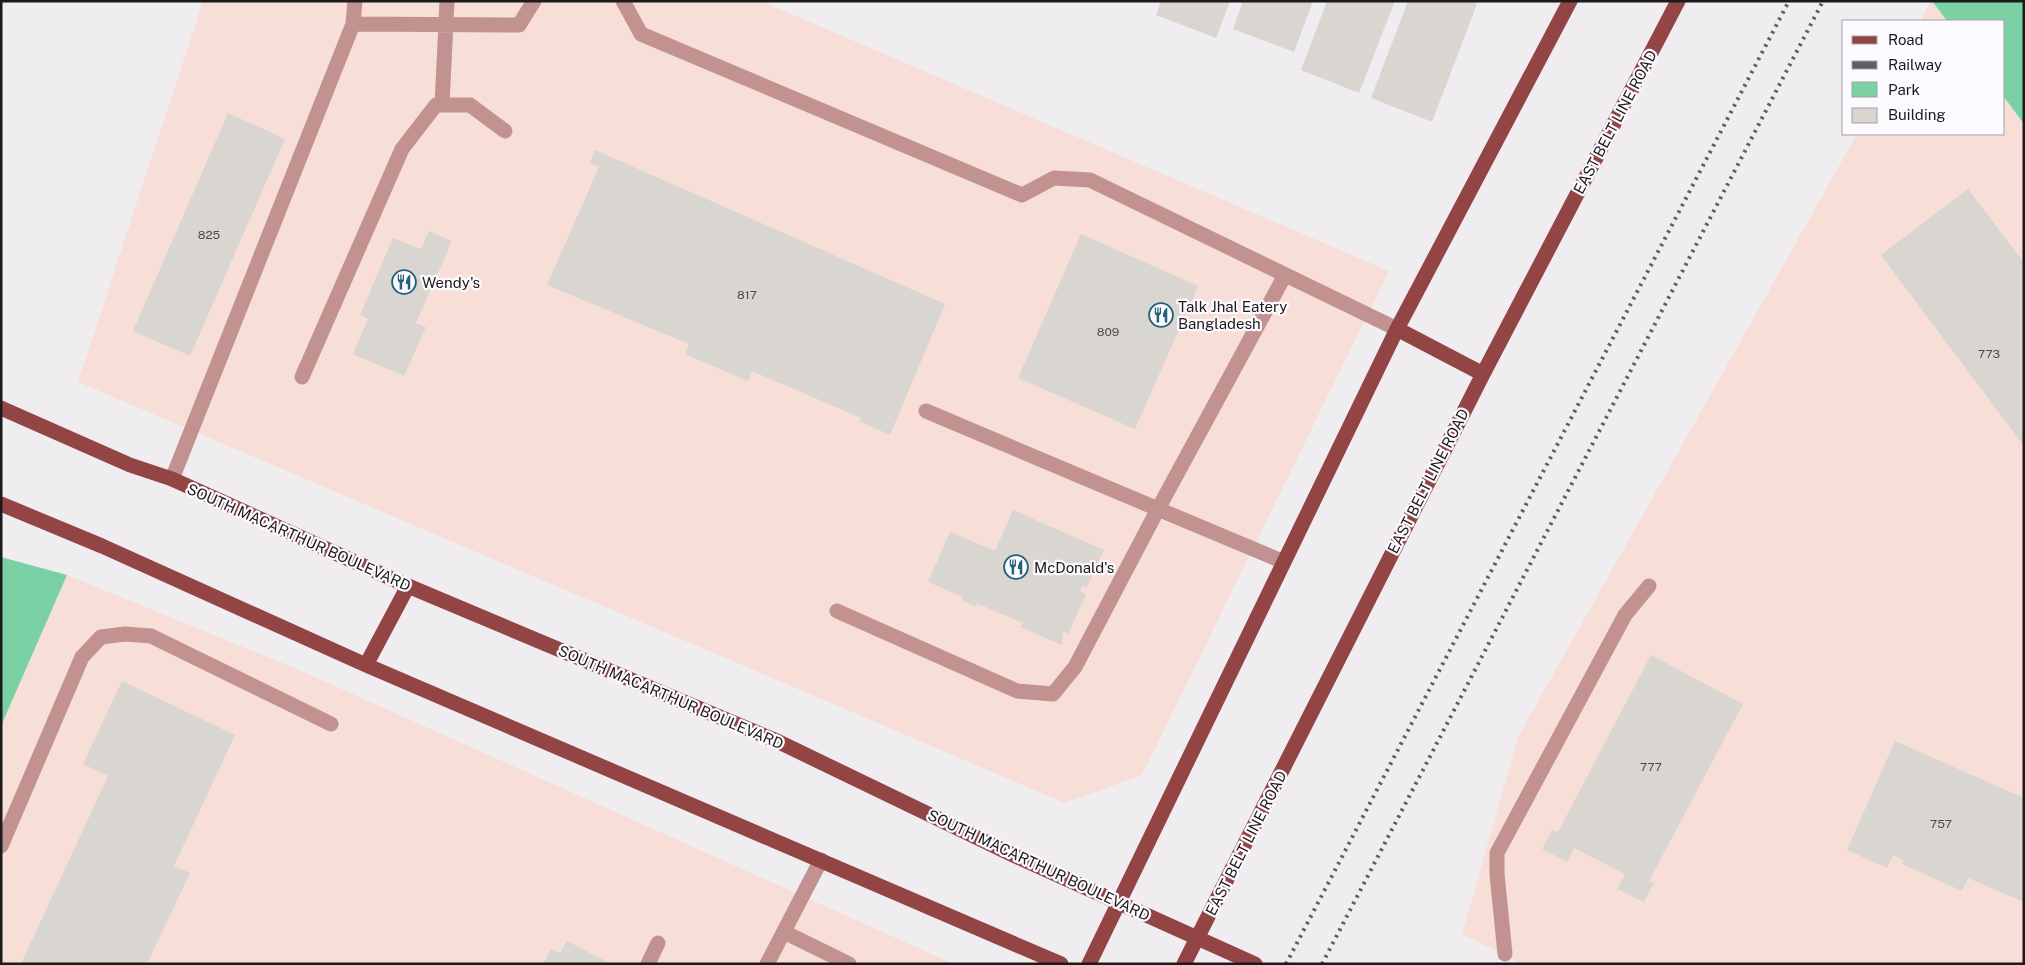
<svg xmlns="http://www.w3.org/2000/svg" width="2025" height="965" font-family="'Public Sans',sans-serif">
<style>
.commercial{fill:#f7ded7}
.green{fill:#7ad1a3}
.building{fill:#d9d6d1}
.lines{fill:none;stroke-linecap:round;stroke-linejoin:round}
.minor{stroke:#c19290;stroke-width:15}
.major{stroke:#934444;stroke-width:15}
.rail{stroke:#605e60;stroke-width:4;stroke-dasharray:2.5 5;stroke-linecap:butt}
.labels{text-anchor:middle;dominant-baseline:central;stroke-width:4.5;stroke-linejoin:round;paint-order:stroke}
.number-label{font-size:12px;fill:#4b4a49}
.street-label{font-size:15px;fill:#1c1b1c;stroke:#fdfaff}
.poi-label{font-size:15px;fill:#1c1b1c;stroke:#fdfaff;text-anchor:start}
</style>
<rect width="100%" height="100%" fill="#f0edf1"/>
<path class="commercial" d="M 203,1 L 761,1 L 1389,271 L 1142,775 L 1065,803 L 78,382 Z
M 1931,1 L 1932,1 L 1947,21 L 1920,21 Z
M 2004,97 L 2024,124 L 2024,964 L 1522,964 L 1462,934 L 1518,737 L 1857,134 L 2004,134 Z
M 67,575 L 297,669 L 954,964 L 1,964 L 1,726 Z"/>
<path class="green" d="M 1932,1 L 2024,1 L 2024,124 L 2004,97 L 2004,21 L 1947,21 Z
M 1,557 L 67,575 L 1,726 Z"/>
<path class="building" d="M 1161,1 L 1230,1 L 1216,38 L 1156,15 Z
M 1243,1 L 1313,1 L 1294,52 L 1233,29 Z
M 1327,1 L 1395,1 L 1359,93 L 1301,70 Z
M 1408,1 L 1470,1 L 1477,4 L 1432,122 L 1371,98 Z
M 228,113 L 285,139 L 190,356 L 133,331 Z
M 595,150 L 945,304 L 890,435 L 859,421 L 861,418 L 752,371 L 748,381 L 685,354 L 689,344 L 547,285 L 599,167 L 590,163 Z
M 1968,189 L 2024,263 L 2024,446 L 1881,255 Z
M 429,231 L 452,241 L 416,323 L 426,327 L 404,376 L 353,354 L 368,319 L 360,315 L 393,238 L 421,249 Z
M 1081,234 L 1198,286 L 1135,429 L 1018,378 Z
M 1013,510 L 1104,550 L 1087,588 L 1083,586 L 1080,591 L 1086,594 L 1068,634 L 1063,631 L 1062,645 L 1020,627 L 1023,623 L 976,603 L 975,607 L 962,600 L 963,597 L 928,582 L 950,532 L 995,551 Z
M 1651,655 L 1743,704 L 1649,881 L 1654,883 L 1644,902 L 1617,889 L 1625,874 L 1574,848 L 1567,862 L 1542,849 L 1552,830 L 1558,832 Z
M 122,681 L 235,735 L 174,866 L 190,873 L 147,964 L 21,964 L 108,776 L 83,764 Z
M 1895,741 L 2024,798 L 2024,902 L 1968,878 L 1962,891 L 1902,864 L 1903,860 L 1893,855 L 1887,868 L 1847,850 Z
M 567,941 L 611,964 L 543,964 L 551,949 L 560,953 Z"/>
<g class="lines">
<path class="minor" d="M 623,1 L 641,34 L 1022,195 L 1054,178 L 1090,180 L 1397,329
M 353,24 L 519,25 L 534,1
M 442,105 L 447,1
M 302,377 L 402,149 L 436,105 L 470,105 L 505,131
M 172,479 L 353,24 L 355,1
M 1284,562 L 1158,509 L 1285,275
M 837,611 L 1017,691 L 1053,694 L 1075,667 L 1158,509 L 926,411
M 1,846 L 82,657 L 101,637 L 125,634 L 151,636 L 331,724
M 784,932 L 849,964
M 1505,954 L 1497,874 L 1497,853 L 1625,615 L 1649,586
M 648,964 L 658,943
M 767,964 L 821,860"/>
<path class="major" d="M 1397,329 L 1483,374
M 1,408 L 130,465 L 172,479 L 408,586 L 779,742 L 1011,854 L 1255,964
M 1,504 L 102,546 L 366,665 L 1061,964
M 366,665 L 408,586
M 1089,964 L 1397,329 L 1570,1
M 1184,964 L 1483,374 L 1678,1"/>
<path class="rail" d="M 1286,964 L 1789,1
M 1322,964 L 1823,1"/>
</g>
<defs>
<g id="restaurant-ring" transform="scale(1.25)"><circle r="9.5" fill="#fdfaff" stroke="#246078" stroke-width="1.5"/><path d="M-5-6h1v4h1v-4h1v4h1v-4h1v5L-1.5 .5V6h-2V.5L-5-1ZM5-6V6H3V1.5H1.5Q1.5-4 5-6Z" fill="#246078"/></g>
</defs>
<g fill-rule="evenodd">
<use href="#restaurant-ring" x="404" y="282"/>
<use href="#restaurant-ring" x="1161" y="315"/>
<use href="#restaurant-ring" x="1016" y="567"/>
</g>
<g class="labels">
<g class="number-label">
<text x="209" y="235">825</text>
<text x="747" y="295">817</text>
<text x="1108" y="332">809</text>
<text x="1989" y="354">773</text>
<text x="1651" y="767">777</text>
<text x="1941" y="824">757</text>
</g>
<g class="street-label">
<text transform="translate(1615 122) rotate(-62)">EAST BELT LINE ROAD</text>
<text transform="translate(1428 481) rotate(-63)">EAST BELT LINE ROAD</text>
<text transform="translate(299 537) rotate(24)">SOUTH MACARTHUR BOULEVARD</text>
<text transform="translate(671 697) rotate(23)">SOUTH MACARTHUR BOULEVARD</text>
<text transform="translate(1246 843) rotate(-63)">EAST BELT LINE ROAD</text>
<text transform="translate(1039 865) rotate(25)">SOUTH MACARTHUR BOULEVARD</text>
</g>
<g class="poi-label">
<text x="422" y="282">Wendy's</text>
<text x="1178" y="306">Talk Jhal Eatery<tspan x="1178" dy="17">Bangladesh</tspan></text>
<text x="1034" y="567">McDonald's</text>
</g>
</g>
<rect width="2025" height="965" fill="none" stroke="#1c1b1c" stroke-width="5"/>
<rect x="1842" y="20" width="162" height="115" fill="#fdfaff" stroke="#a3a1a4"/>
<rect x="1852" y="36" width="25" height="8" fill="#934444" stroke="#a3a1a4"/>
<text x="1888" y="45" font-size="15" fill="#1c1b1c">Road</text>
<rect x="1852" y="61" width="25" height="8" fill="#605e60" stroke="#a3a1a4"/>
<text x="1888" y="70" font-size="15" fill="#1c1b1c">Railway</text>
<rect x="1852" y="82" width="25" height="15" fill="#7ad1a3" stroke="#a3a1a4"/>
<text x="1888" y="95" font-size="15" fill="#1c1b1c">Park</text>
<rect x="1852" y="108" width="25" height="15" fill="#d9d6d1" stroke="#a3a1a4"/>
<text x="1888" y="120" font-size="15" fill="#1c1b1c">Building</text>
</svg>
